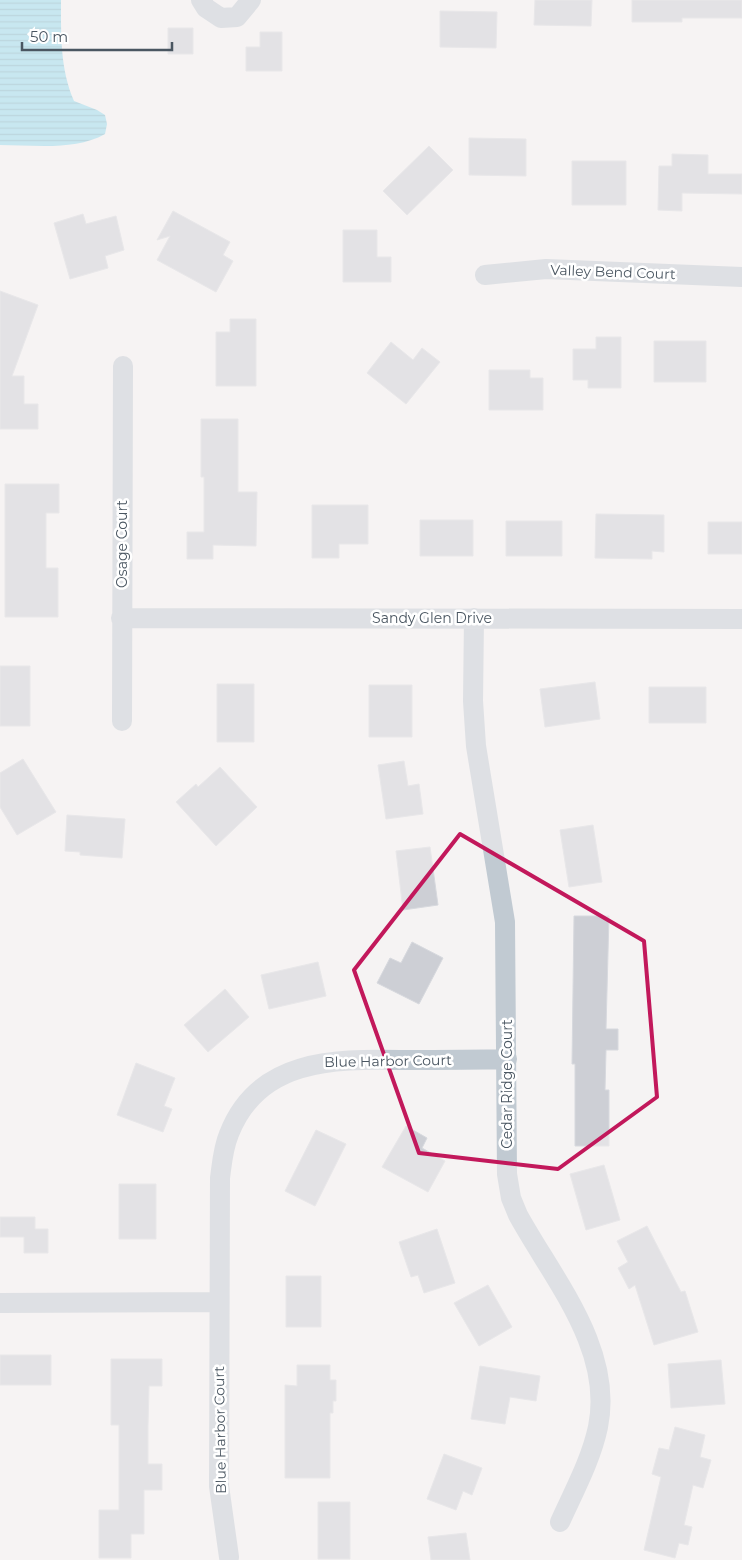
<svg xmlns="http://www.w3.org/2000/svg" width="742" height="1560" font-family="Montserrat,sans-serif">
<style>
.water{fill:url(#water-rules)}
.building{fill:#cdcfd5;stroke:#d7d9de}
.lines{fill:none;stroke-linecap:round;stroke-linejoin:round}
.minor{stroke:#c1cad2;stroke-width:20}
.marked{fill:none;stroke:#c2185b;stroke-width:4;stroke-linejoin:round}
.labels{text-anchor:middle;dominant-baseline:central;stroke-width:5;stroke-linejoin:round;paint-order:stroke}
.street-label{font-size:14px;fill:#4a5661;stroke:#fff}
</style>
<defs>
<pattern id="water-rules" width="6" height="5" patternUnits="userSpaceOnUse" patternTransform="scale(1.25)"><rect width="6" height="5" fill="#90daee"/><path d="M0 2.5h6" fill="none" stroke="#78b4c4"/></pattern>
</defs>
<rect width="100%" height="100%" fill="#f5f3f3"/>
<path class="water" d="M 0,0 L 61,0 C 61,35 60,69 74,101 L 97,110 L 105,115 L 107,124 L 105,134 C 75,151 34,145 0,145 Z"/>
<path class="building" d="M 535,0 L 592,0 L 591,26 L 534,25 Z
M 632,0 L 742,0 L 742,18 L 682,18 L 682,22 L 632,22 Z
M 440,11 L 497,12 L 496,48 L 440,47 Z
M 168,28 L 193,28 L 193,54 L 168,54 Z
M 260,32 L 282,32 L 282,71 L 246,71 L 246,47 L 260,47 Z
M 469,138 L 526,139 L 526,176 L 469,175 Z
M 429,146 L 453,170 L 407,215 L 383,191 Z
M 672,154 L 708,155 L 708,174 L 742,174 L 742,194 L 682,193 L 682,211 L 658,210 L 659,166 L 672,166 Z
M 572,161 L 626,161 L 626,205 L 572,205 Z
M 173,211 L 230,242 L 223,255 L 233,261 L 216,292 L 157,260 L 170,236 L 157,240 Z
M 83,214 L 86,224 L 116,216 L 124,250 L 105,256 L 108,268 L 70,279 L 54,223 Z
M 343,230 L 377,230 L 377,257 L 391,257 L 391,282 L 343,282 Z
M 0,291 L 38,305 L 12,376 L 24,376 L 24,404 L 38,404 L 38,429 L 0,429 Z
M 230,319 L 256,319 L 256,386 L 216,386 L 216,332 L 230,332 Z
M 596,337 L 621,337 L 621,388 L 588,388 L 588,380 L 573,380 L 573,349 L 596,349 Z
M 654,341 L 706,341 L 706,382 L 654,382 Z
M 391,342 L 413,360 L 422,348 L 440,362 L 406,404 L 367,373 Z
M 489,370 L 530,370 L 530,378 L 543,378 L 543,410 L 489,410 Z
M 201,419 L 238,419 L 238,492 L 257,492 L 256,546 L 213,545 L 213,559 L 187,559 L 187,532 L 204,532 L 204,477 L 201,477 Z
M 5,484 L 59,484 L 59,513 L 46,513 L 46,568 L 58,568 L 58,617 L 5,617 Z
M 312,505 L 368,505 L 368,544 L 339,544 L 339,558 L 312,558 Z
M 596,514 L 664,515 L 664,552 L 652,551 L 652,559 L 595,558 Z
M 420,520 L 473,520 L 473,556 L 420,556 Z
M 506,521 L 562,521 L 562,556 L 506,556 Z
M 708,522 L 742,522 L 742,554 L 708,554 Z
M 0,666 L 30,666 L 30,726 L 0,726 Z
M 595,682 L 600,719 L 545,727 L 540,689 Z
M 217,684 L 254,684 L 254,742 L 217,742 Z
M 369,685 L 412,685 L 412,737 L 369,737 Z
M 649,687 L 706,687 L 706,723 L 649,723 Z
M 23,759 L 56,812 L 17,835 L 0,807 L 0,773 Z
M 404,761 L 408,786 L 419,784 L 423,814 L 386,819 L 378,765 Z
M 220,767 L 257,807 L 216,846 L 176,802 L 196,784 L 198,787 Z
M 67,815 L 125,819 L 122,858 L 80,855 L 80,852 L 65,851 Z
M 593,825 L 602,882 L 569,887 L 560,830 Z
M 430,847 L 438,905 L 403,910 L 396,851 Z
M 574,916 L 609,916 L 606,1029 L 618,1029 L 618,1050 L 606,1050 L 605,1090 L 609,1090 L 609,1146 L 575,1146 L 575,1064 L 572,1064 Z
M 412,942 L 443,958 L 419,1004 L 377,983 L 390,958 L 401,963 Z
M 318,962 L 326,996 L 269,1009 L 261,975 Z
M 225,989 L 249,1017 L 208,1052 L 184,1025 Z
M 136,1063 L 175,1078 L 164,1106 L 172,1109 L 163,1132 L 117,1115 Z
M 406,1126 L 427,1138 L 422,1148 L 445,1161 L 428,1192 L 382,1167 Z
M 316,1130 L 346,1144 L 315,1206 L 285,1191 Z
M 604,1165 L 620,1220 L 586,1230 L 570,1174 Z
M 119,1184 L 156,1184 L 156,1239 L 119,1239 Z
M 0,1217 L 35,1217 L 35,1229 L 48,1229 L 48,1253 L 24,1253 L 24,1237 L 0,1237 Z
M 647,1226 L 681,1292 L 685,1291 L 698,1332 L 654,1345 L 635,1285 L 629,1289 L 618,1268 L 628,1262 L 617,1241 Z
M 437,1229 L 455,1283 L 424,1293 L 418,1275 L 411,1277 L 399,1242 Z
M 286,1276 L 321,1276 L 321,1327 L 286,1327 Z
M 488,1285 L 512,1327 L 479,1346 L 454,1303 Z
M 0,1355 L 51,1355 L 51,1385 L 0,1385 Z
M 111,1359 L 162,1359 L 162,1386 L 149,1386 L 148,1425 L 148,1464 L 162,1464 L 162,1490 L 144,1490 L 144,1534 L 131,1534 L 131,1558 L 99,1558 L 99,1510 L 119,1510 L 119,1425 L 111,1425 Z
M 721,1360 L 725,1404 L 671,1408 L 668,1364 Z
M 297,1365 L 330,1365 L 330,1380 L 336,1380 L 336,1401 L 333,1401 L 333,1413 L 330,1413 L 330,1478 L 285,1478 L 285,1385 L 297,1386 Z
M 480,1366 L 540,1376 L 536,1401 L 510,1397 L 505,1424 L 471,1419 Z
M 675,1427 L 705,1435 L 700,1457 L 711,1460 L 703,1488 L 693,1485 L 684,1525 L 692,1527 L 688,1545 L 679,1543 L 675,1558 L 644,1550 L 661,1477 L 652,1474 L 659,1448 L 669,1450 Z
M 444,1454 L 482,1468 L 472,1495 L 463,1491 L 456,1510 L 427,1499 Z
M 318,1502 L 350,1502 L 350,1559 L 318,1559 Z
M 466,1533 L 470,1560 L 431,1560 L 428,1537 Z"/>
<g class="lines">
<path class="minor" d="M 201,0 L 206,8 L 221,18 L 237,17 L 251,0
M 485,275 L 546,269 L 742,277
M 121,618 L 742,619
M 474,618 L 473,701 L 476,746 L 505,922 L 507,1174 L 511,1198 L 518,1215 C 553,1279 614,1349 598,1427 C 591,1460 574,1491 560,1522
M 122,721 L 123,366
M 0,1303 L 219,1302
M 229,1557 L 219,1486 L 220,1178 C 222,1163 223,1148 229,1134 C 258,1059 333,1059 400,1060 C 436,1060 471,1060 507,1059"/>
</g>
<path d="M0 0H742V1560H0ZM 460,834 L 644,941 L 657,1097 L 558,1169 L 419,1153 L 354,970 Z" fill="#f5f3f3" fill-opacity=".55" fill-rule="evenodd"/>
<path class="marked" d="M 460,834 L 644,941 L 657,1097 L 558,1169 L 419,1153 L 354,970 Z"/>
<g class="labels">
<g class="street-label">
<text transform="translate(613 272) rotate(2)">Valley Bend Court</text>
<text transform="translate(122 544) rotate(-90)">Osage Court</text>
<text x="432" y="618">Sandy Glen Drive</text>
<text transform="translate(388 1061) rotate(-1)">Blue Harbor Court</text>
<text transform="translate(507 1084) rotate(-90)">Cedar Ridge Court</text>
<text transform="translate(220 1430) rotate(-91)">Blue Harbor Court</text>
</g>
</g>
<path d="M22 42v8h150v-8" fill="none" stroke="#4a5661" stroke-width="2.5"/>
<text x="30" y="42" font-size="15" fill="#4a5661" stroke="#ffffff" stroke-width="4" paint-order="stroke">50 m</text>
</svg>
